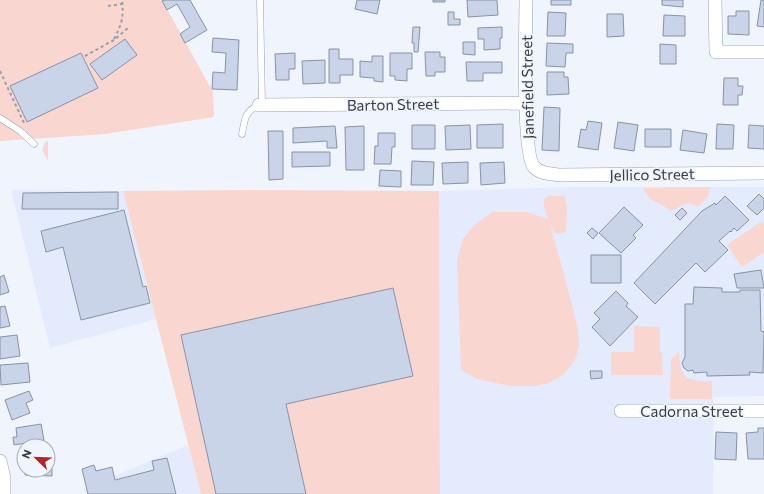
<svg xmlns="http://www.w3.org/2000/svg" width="764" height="494" font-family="Commissioner,sans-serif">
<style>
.built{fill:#e3ebfd}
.green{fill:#fad6d1}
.building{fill:#c9d4e9;stroke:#8892a6}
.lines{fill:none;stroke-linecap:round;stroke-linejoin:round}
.lane-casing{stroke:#96a0b4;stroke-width:7}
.street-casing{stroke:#96a0b4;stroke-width:14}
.path{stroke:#999ea6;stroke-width:2;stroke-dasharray:3 3;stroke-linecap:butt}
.lane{stroke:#fff;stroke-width:6}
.street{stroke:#fff;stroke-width:13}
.labels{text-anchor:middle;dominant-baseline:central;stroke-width:3.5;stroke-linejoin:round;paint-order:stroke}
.street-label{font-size:15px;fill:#383c45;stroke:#f0f5fd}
</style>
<rect width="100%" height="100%" fill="#f0f5fd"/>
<path class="built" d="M 569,187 L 764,187 L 764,396 L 714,397 L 713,494 L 440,494 L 439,191 Z
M 11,190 L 123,191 L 156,319 L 50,348 Z
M 188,445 L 201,494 L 86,494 L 84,489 Z"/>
<path class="green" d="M 0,0 L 162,0 L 213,92 L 214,117 L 105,134 L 0,141 Z
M 48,140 L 48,161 L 42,150 L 45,143 Z
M 710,187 L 708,197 L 698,207 C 689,200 680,206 671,211 L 665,207 L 650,199 L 643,188 Z
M 247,190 L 439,191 L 440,494 L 201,494 L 123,191 Z
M 551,196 L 565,196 L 565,197 L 567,210 L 566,231 C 563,234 558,234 554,233 C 551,228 544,209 544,204 C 543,200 544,200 546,197 Z
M 493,212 L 527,212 L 548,219 L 559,256 L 578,328 L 579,347 L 574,362 L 563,375 L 549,383 L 535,386 L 510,386 L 477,379 L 461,370 L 457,260 L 463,239 L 475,224 Z
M 762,221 L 764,224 L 764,252 L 742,267 L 727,245 Z
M 634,326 L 660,327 L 660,352 L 662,352 L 663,375 L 611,375 L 611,352 L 634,352 Z
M 679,351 C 680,362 679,370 687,378 L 700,381 L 712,381 L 712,399 L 670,399 L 671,359 L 675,356 Z"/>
<path class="building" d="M 165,0 L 190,0 L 207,30 L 185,43 L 180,34 L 190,27 L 177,4 L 167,10 L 162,1 Z
M 357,0 L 380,0 L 377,14 L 355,9 Z
M 433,0 L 445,0 L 445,2 L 433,2 Z
M 467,0 L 497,0 L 498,15 L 468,17 Z
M 551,0 L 571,0 L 571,5 L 551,5 Z
M 662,0 L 683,0 L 683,7 L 662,5 Z
M 761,0 L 764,0 L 764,27 L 757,26 Z
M 736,11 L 749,11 L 749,35 L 728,34 L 728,16 L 736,16 Z
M 448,12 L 454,12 L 454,19 L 460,19 L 460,25 L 448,25 Z
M 548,12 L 566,13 L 565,36 L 547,36 Z
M 607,14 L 623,14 L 624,36 L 607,37 Z
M 664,15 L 685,16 L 685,36 L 663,36 Z
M 413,27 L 420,27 L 418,52 L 414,52 L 414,43 L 412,43 Z
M 502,27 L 502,38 L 500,38 L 500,49 L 484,50 L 484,39 L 478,39 L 478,28 Z
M 213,38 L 239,40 L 237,90 L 212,89 L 213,72 L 225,73 L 226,53 L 212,52 Z
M 125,39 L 137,55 L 102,80 L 90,64 Z
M 463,42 L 475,42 L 475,55 L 463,54 Z
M 547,43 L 573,44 L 573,53 L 566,53 L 565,67 L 546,66 Z
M 660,44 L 676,45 L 676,64 L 660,64 Z
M 329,49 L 339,49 L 339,59 L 353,59 L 353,75 L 340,75 L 340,83 L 329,83 Z
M 425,52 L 440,52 L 440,57 L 445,57 L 445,72 L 435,72 L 435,76 L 426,76 Z
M 81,53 L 98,88 L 27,122 L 10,86 Z
M 295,53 L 295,69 L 289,69 L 289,80 L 276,80 L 275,54 Z
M 390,53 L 412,53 L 412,69 L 407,69 L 407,81 L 395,80 L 395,76 L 390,76 Z
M 372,56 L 383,56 L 383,82 L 374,81 L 374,78 L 360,77 L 360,61 L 372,62 Z
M 325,60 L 325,83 L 303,84 L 302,61 Z
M 466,62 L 502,62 L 502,73 L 483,73 L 483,81 L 467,81 Z
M 547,72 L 564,72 L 564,77 L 568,77 L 569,94 L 547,95 Z
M 724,78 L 738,78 L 738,86 L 743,86 L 742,95 L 738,95 L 738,105 L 723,105 Z
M 544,107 L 560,108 L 559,151 L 542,150 Z
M 588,121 L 602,123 L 598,150 L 578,147 L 581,129 L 586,130 Z
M 618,122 L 638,125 L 634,151 L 614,148 Z
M 503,124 L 503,148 L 477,148 L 477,125 Z
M 717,124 L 734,125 L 733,149 L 716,149 Z
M 412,125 L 435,125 L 435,149 L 412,149 Z
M 470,125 L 471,149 L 446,150 L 445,126 Z
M 749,125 L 764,126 L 764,149 L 748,148 Z
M 335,126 L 337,148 L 327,148 L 327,141 L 293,143 L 293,128 Z
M 364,126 L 364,170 L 346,170 L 345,127 Z
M 645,129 L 671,129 L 671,147 L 645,147 Z
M 683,130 L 707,134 L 704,153 L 680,150 Z
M 268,131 L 283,131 L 283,179 L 269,180 Z
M 378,133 L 395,133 L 395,147 L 392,147 L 391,164 L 374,164 L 375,146 L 378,146 Z
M 292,152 L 330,152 L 330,166 L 292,167 Z
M 412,161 L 434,162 L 433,185 L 411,185 Z
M 468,162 L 468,183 L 443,184 L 442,163 Z
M 504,162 L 505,183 L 481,185 L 480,163 Z
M 380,170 L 401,171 L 401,187 L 379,186 Z
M 118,192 L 118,209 L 22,209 L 23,193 Z
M 759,194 L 764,199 L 764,208 L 757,215 L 747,206 Z
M 725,196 L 749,220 L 737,231 L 734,228 L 731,232 L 730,231 L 719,241 L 728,250 L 705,272 L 696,263 L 655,304 L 634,283 L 702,211 L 715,203 L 716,205 Z
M 624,207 L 643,225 L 633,235 L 636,238 L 621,253 L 599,233 Z
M 682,208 L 687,213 L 680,220 L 675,215 Z
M 124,210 L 143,287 L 146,286 L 150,303 L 81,320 L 63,247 L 46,252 L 41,231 Z
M 592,228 L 598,233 L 593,239 L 587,233 Z
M 591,255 L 621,255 L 621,283 L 591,283 Z
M 761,270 L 764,288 L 737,288 L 734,274 Z
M 4,275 L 9,292 L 0,295 L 0,277 Z
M 694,287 L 722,288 L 722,292 L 740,292 L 740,290 L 760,290 L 761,331 L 764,332 L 763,373 L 749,372 L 750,375 L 707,376 L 707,372 L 694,373 L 693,370 L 688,371 L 684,368 L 682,363 L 685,357 L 685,304 L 693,304 Z
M 393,288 L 413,376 L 286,404 L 306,494 L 216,494 L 181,335 Z
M 616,291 L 628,303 L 626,306 L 638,317 L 610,346 L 592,327 L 600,319 L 594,313 Z
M 5,306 L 10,326 L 0,328 L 0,307 Z
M 17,335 L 20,356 L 0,359 L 0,337 Z
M 28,363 L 30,382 L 1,385 L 0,365 Z
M 590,371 L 602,371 L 602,378 L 591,379 Z
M 29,391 L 33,400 L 26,403 L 30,413 L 12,420 L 5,400 Z
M 41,424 L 44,440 L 14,445 L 13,437 L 17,437 L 16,428 Z
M 758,428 L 764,428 L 764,459 L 748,459 L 746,433 L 758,432 Z
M 716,432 L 737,433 L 736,460 L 715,459 Z
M 167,458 L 176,494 L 88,494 L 82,469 L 94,465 L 96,471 L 112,467 L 115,480 L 154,470 L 152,461 Z
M 48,468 L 52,468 L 52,476 L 25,475 L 25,470 L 48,470 Z"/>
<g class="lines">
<g class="lane-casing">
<path id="lane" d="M 260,0 L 262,105
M 0,118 L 20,131 L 34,144
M 242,134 C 245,119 244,112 259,105"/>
</g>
<g class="street-casing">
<path id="street" d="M 526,0 C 526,25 522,154 534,167 C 541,174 551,174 560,175 L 764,173
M 715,0 L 716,52 L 764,52
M 259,105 L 526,103
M 621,411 L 764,411
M 0,461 L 4,478 L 4,494"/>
</g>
<path class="path" d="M 108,6 L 122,4
M 114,39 C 122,24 124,16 122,0
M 85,56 L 114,40 L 128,28
M 0,71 L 24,123"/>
<use href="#lane" class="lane"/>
<use href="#street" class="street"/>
</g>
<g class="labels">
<g class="street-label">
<text transform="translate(527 87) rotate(-91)">Janefield Street</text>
<text transform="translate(393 104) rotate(-1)">Barton Street</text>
<text transform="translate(652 174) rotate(-1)">Jellico Street</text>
<text x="692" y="411">Cadorna Street</text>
</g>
</g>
<g transform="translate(36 458) rotate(293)"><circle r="19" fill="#f0f5fd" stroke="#a6abb3"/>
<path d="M0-3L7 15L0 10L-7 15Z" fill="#b52525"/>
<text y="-6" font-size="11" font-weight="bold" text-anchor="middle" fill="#383c45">N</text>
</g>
</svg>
